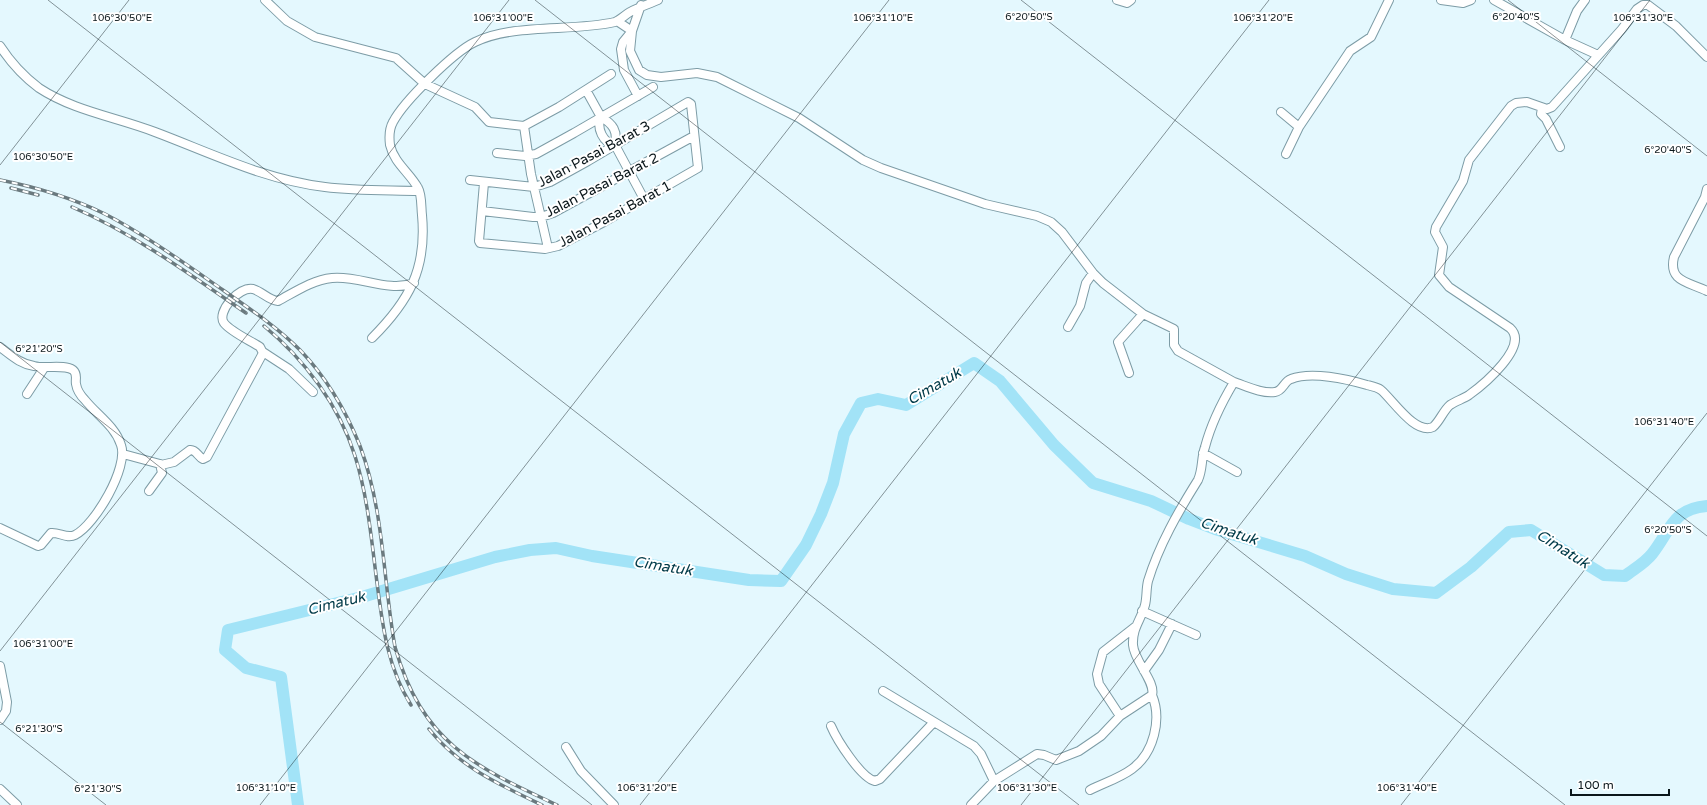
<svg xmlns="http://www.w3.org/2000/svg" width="1707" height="805" font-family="'Varela Round',sans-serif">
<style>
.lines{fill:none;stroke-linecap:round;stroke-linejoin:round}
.river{stroke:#a2e3f7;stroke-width:12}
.minor-casing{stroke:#7d9ca6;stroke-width:10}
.minor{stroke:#fff;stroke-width:8}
.rail-casing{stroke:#6b7a7f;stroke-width:3.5}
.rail{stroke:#fff;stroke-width:2;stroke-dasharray:6;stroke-linecap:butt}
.ticks{fill:none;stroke:#0a161a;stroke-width:1;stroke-opacity:0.45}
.labels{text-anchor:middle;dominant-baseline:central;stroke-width:4;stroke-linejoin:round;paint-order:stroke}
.street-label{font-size:14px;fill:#0a161a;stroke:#fff}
.water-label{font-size:15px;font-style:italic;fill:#003a48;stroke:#fff}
.ticks-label{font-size:10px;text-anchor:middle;fill:#0a161a;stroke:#fff;stroke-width:4;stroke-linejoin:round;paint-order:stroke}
</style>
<rect width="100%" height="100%" fill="#e4f8fe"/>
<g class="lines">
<path class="river" d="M 298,805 L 281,677 L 246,668 L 225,650 L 228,630 L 362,597 L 495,557 L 530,550 L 556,548 L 592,556 L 749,580 L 781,581 L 806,545 L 821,514 L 833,483 L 844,434 L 861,403 L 878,399 L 906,405 L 974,363 L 1000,381 L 1054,445 L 1093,483 L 1151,501 L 1189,519 L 1215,529 L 1305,556 L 1346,574 L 1393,589 L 1436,593 L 1471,567 L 1509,532 L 1531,530 L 1604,575 L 1625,576 C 1634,569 1645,563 1652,554 C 1671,530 1672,509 1707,506"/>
<g class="minor-casing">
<path id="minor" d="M 265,0 L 287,21 L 315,37 L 396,58 L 425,84 L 475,107 L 489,122 L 524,126 L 559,107 L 611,74
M 1117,0 L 1127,3 L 1131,0
M 1441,0 L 1463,3 L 1471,0
M 1494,0 L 1565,40 L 1598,55
M 617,21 L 632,31 L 630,51 L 639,70 L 647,75 L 661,77 L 697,73 L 717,77 L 799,118 L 863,160 L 881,168 L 985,204 L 1037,216 L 1051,222 L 1062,232 L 1093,273 L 1103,283 L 1143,314 L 1174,329 L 1174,345 L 1178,351 L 1234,382
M 1565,40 L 1577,11 L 1585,0
M 0,46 C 11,63 23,76 39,88 C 74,111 116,117 155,132 C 211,153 265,180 325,187 C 356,191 388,190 419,191
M 586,90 L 601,117 C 596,128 603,143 615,145 L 644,199
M 638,96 L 624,70 L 621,49 L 623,42 L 632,31 L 641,5
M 1542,108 L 1541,114 L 1546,119 L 1560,147
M 1281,112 L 1299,127
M 601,117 C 613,124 618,131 615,145
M 524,126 L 531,174 L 548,248
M 497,153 L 525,156 L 536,154 L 574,133 L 653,87
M 1286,154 L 1299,127 L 1344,60 L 1350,51 L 1371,37 L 1389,0
M 470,180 L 534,187 L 550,182 L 588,161 L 688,102 L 691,104 L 698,168 L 604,222 L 558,246 L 545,249 L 480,243 L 479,241 L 484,183
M 1707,189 L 1705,197 L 1674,257 C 1668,282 1689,282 1707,291
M 482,211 L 533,217 L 541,217 L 553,213 L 694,136
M 1068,327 L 1080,306 L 1086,283 L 1093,273
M 372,338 C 409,301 427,269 422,215 C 421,207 422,195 418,188 C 410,173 394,163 390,145 C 389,137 389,129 393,122 C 404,101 454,52 475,42 C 514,23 572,32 615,22 C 620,20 625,15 630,12 C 639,7 649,4 658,0
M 0,347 C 11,355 20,364 34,366 C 45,369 64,364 73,370 C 78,374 75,379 76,384 C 77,390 81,396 85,400 C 97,415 115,426 121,445 C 129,467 95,525 75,535 C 67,539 59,532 51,533 L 41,545 L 38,546 L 0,528
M 263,352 L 289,369 L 313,392
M 1129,373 L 1118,342 L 1143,314
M 27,394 L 44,368
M 1203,453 L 1237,472
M 123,454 L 160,464 L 162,473 L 149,491
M 161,465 L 174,462 L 190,450 C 196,449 198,457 203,459 L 207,457 L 263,353 L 260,347 C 251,341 231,332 224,323 C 216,312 239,286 253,289 C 263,292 268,300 278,301 C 295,292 312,280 332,278 C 359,275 388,293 414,283
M 1142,611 L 1196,635
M 0,666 L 7,702 L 6,711 L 0,720
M 1144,671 L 1159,650 L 1172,624
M 883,691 L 974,746 L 981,754 L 994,781
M 1120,716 L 1099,684 L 1097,674 L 1103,652 L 1135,627
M 831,726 C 837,740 861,778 875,781 L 880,779 L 933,723
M 566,747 L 581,771 L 614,805
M 0,789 L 17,805
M 1090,790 C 1104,783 1120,778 1132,769 C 1154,753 1162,719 1152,695
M 971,805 L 994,781 L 1037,754 L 1044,755 L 1056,760 L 1079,751 L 1101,736 L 1120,716 L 1152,695 C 1156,682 1134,661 1133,645 C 1132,628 1141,620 1145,605 C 1147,597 1146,589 1148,581 C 1159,545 1178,512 1198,480 C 1203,469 1201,458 1205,447 C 1211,424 1222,402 1234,382 C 1246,386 1262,394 1275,392 C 1283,391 1284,381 1291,379 C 1311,371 1347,379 1367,385 C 1371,386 1377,387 1381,390 C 1393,400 1415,435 1433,427 C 1440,421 1443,411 1450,405 C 1456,401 1463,399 1469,395 C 1483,385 1530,346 1510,328 L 1449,287 L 1439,275 L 1443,247 L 1435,232 L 1436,227 L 1463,181 L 1469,160 L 1511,106 L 1516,103 L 1527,102 L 1547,109 L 1552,107 L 1622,29 L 1637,9 L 1643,5 L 1648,5 L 1676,26 L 1707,57"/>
</g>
<use href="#minor" class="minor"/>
<g class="rail-casing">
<path id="rail" d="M 0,180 C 36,187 72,198 105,214 C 144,234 187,265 223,290 C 250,309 277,327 300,350 C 326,377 346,411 360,446 C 384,510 383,580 395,647 C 422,742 473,766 557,805
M 11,188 L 38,195
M 72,207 C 133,233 191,275 246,313
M 264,326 C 304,359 339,405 355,456 C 367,494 371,535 376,575 C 382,621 386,665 411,705
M 429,729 C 458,766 500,785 542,805"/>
</g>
<use href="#rail" class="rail"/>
</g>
<path class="ticks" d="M 48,0 L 1079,805M 535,0 L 1565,805M 1021,0 L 1707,536M 1508,0 L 1707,156M 0,165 L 129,0M 0,342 L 592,805M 0,651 L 509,0M 0,722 L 106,805M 260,805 L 889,0M 640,805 L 1269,0M 1021,805 L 1650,0M 1401,805 L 1707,413"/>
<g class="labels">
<g class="street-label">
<text transform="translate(594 154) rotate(-28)">Jalan Pasai Barat 3</text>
<text transform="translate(602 185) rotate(-27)">Jalan Pasai Barat 2</text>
<text transform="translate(615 214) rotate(-28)">Jalan Pasai Barat 1</text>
</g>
<g class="water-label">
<text transform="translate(934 386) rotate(-30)">Cimatuk</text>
<text transform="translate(1229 531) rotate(18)">Cimatuk</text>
<text transform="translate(1563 549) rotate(32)">Cimatuk</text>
<text transform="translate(663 566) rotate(9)">Cimatuk</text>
<text transform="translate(336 603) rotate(-14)">Cimatuk</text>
</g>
</g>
<g class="ticks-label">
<text x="1029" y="20">6°20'50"S</text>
<text x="1516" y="20">6°20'40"S</text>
<text x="122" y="21">106°30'50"E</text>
<text x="503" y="21">106°31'00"E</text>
<text x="883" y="21">106°31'10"E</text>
<text x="1263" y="21">106°31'20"E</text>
<text x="1643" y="21">106°31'30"E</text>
<text x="1668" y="153">6°20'40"S</text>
<text x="43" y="160">106°30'50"E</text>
<text x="39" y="352">6°21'20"S</text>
<text x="1664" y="425">106°31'40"E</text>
<text x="1668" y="533">6°20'50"S</text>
<text x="43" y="647">106°31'00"E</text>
<text x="39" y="732">6°21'30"S</text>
<text x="266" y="791">106°31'10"E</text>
<text x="647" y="791">106°31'20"E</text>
<text x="1027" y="791">106°31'30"E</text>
<text x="1407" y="791">106°31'40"E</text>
<text x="98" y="792">6°21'30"S</text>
</g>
<path d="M1571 789v6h98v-6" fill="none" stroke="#0a161a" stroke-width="2"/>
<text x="1577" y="789" font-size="12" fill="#0a161a" stroke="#ffffff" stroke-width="3" paint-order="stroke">100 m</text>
</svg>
